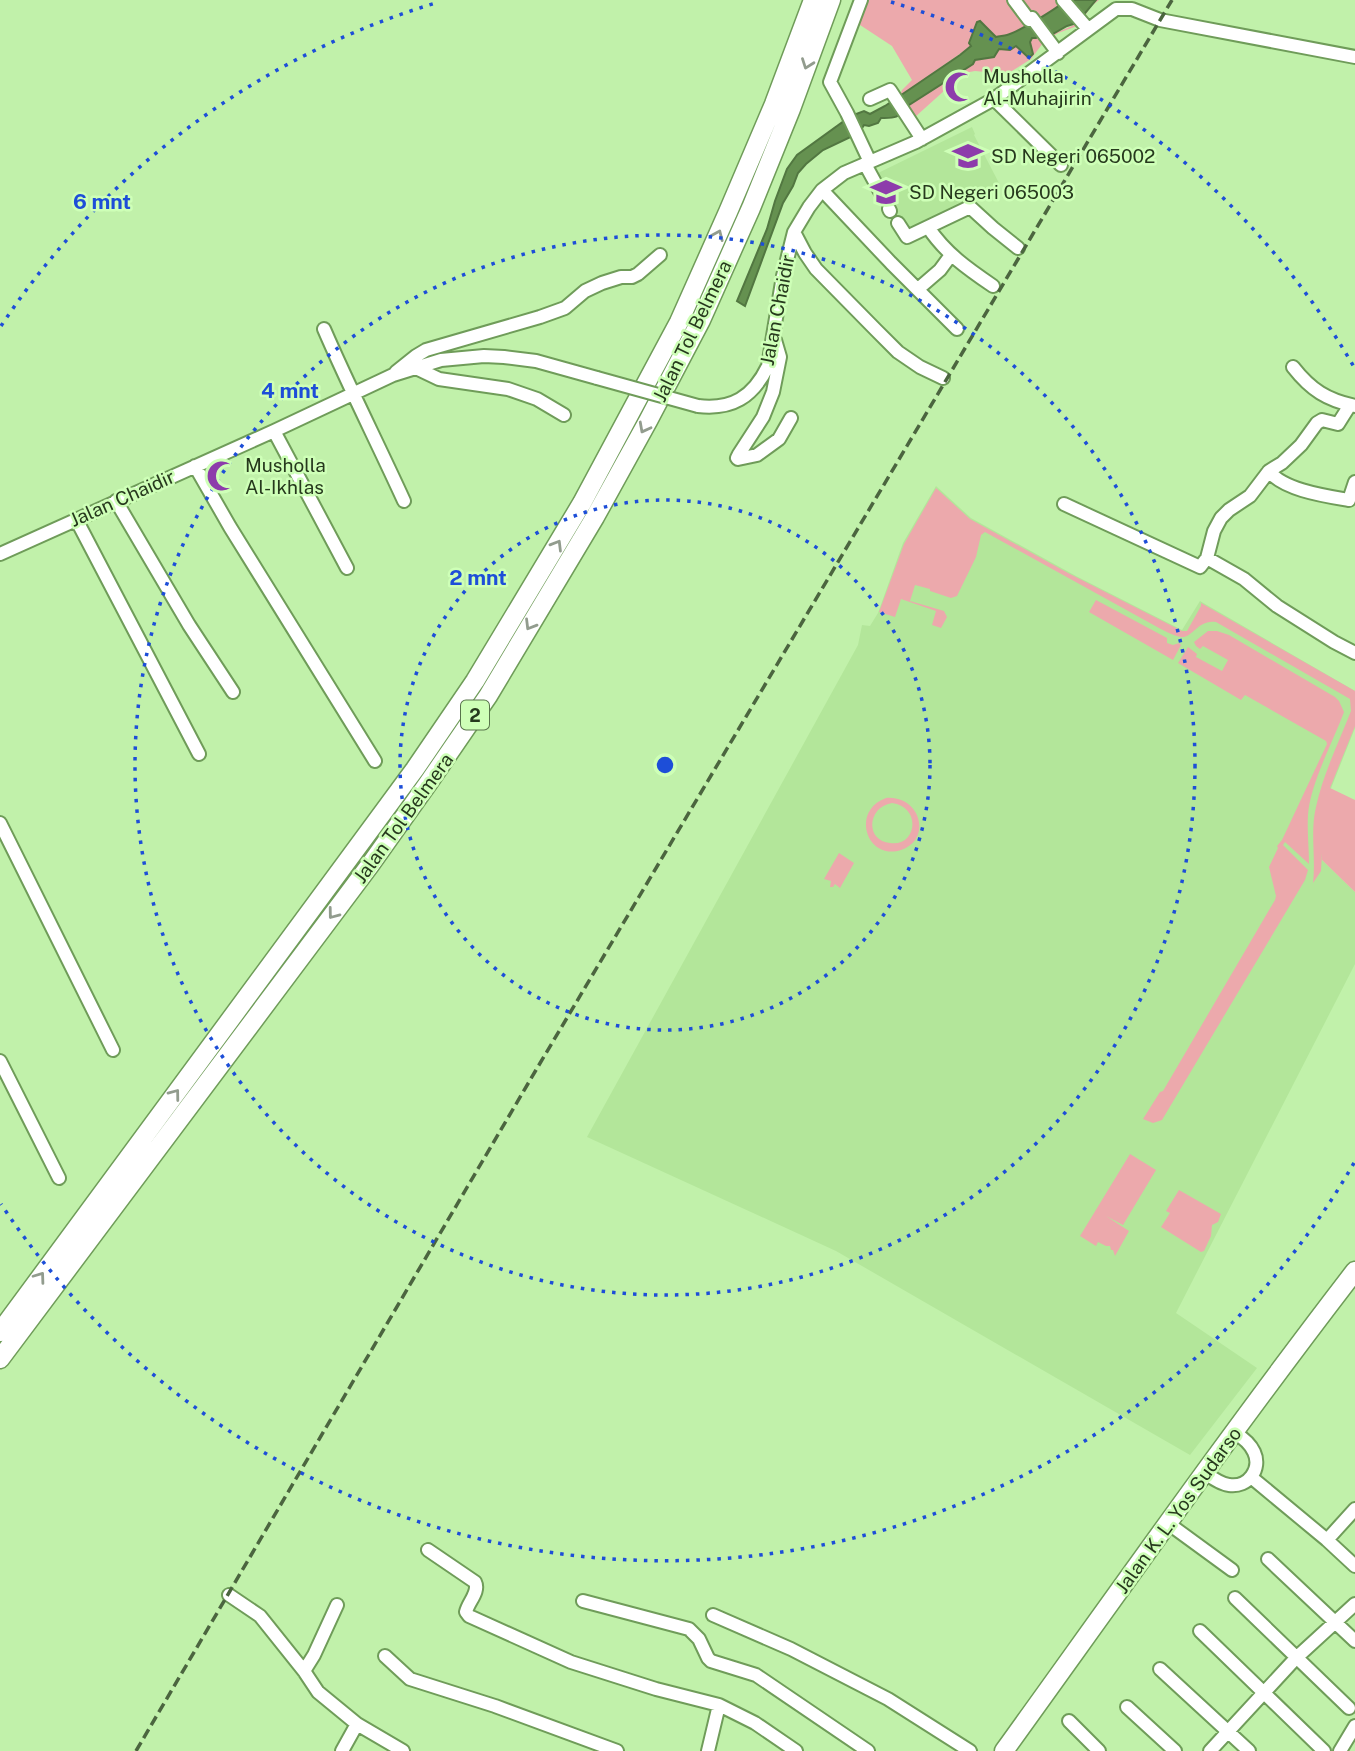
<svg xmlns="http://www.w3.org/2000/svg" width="1355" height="1751" font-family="'Public Sans',sans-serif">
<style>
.built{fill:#b3e69a}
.green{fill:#eca9ac;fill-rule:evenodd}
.water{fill:#659150;stroke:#527741;stroke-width:2}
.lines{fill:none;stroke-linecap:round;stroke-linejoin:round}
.minor-casing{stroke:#6f9c59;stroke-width:16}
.highway-casing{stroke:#6f9c59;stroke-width:21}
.minor{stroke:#fff;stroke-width:12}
.highway{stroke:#fff;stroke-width:18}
.rail{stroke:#4b653f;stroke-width:3.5;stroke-dasharray:10 5;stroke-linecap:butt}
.minor-bridge-casing{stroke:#6f9c59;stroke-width:16;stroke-linecap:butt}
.minor-bridge{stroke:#fff;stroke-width:12}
.oneway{stroke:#929c8e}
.ring{fill:none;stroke:#1d4ed8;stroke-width:3.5;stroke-dasharray:3.5 7}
.labels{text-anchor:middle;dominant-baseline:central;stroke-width:5;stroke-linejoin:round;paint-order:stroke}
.shield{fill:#ceffb7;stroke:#58744b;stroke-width:2}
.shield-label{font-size:18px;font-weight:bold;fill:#26391d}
.poi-label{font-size:19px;fill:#26391d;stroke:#ceffb7;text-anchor:start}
.street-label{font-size:19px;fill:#26391d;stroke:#ceffb7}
.centre{fill:#1d4ed8;stroke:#ceffb7;stroke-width:3.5}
.ring-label{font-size:21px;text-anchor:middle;font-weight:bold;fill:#1d4ed8;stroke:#ceffb7;stroke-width:5;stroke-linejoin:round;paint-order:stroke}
</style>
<rect width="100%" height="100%" fill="#c1f1aa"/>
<path class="built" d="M 972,127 L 975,134 L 974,135 L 1000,185 L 990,189 L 991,192 L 906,235 L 872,176 Z
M 936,486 L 971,518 L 1076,576 L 1182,630 L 1200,601 L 1355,691 L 1355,728 L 1324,806 L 1322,860 L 1355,892 L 1355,964 L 1176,1313 L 1257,1368 L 1190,1455 L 836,1251 L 587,1137 L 858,645 L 862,625 L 870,626 L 878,613 L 903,543 Z"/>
<path class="green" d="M 867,0 L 1066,0 C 1058,8 1018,32 1007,35 C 1003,36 999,36 996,37 L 980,21 L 971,46 L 900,96 L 902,90 L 912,80 L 892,46 L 857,23 Z
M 1096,0 L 1099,0 L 1090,7 L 1080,25 L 1058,33 L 1043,43 L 1031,59 L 1007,74 L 975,71 L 964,73 L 915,117 L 906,107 L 973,64 L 975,60 L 999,49 L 1010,50 L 1016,46 L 1033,54 L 1030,42 L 1032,37 C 1039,35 1042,36 1049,35 C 1051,35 1075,25 1077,23 C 1084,18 1089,7 1096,0 Z
M 936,488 L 970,519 L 1068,573 L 1182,631 L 1187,631 L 1201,606 L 1201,603 L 1355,691 L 1355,726 L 1330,788 L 1355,800 L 1355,892 L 1322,860 L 1322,853 L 1321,871 L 1313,883 C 1316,858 1310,831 1316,807 C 1323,774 1339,742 1351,711 L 1350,699 L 1216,622 C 1198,619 1193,638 1181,637 C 1174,636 1165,631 1159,628 L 985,532 L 981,535 L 976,557 L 957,596 L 951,598 L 930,591 L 930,589 L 915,585 L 910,601 L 944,611 L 947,617 L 941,628 L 932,625 L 936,611 L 901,599 L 895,617 L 879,612 L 904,544 Z
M 1096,600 L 1167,638 L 1167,643 L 1173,645 L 1179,643 L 1181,645 L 1173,660 L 1089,612 Z
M 1208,631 L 1217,631 L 1229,635 L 1335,697 L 1339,701 L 1344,712 C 1333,742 1310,784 1308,815 C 1307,831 1309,848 1309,864 L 1285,842 L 1283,845 L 1308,870 L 1305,880 L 1162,1120 L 1153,1123 L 1143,1119 L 1160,1092 L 1163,1091 L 1275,900 L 1276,896 L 1269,867 L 1278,848 L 1277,846 L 1282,840 L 1327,744 L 1326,741 L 1245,695 L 1241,700 L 1178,663 L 1188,647 L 1197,654 L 1196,657 L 1222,671 L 1228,660 L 1203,646 L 1200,649 L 1196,646 L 1194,642 Z
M 886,798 C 920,795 933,839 901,850 C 867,861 850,811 886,798 ZM 892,803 C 922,807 917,847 890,843 C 865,841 867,807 892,803 Z
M 839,853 L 854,863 L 840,888 L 835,884 L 833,887 L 830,887 L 831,881 L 824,879 Z
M 1130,1154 L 1156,1170 L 1123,1225 L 1106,1216 L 1129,1231 L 1115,1256 L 1113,1250 L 1111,1250 L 1110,1246 L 1106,1246 L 1098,1242 L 1096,1246 L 1080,1236 Z
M 1179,1190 L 1221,1214 L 1218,1222 L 1212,1225 L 1211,1236 L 1204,1251 L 1201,1252 L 1161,1227 L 1170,1213 L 1166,1211 Z"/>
<path class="water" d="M 1066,0 L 1096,0 L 1077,23 L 1067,26 L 1051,35 L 1039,35 L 1036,38 L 1032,38 L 1030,42 L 1033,54 L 1029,58 L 1016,46 L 1010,50 L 999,49 L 994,57 L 975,60 L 973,64 L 906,107 C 898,119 894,118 881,118 L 878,123 L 869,126 L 864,125 L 859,133 L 823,150 L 806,164 L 798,173 L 793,186 L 783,203 L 745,306 L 737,301 L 767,229 L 775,201 L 787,169 L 797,155 L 851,116 L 864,111 L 870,114 L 885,106 L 960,55 L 971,46 L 969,43 L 977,22 L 980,21 L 996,37 C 999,36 1003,36 1007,35 C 1018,32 1058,8 1066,0 Z"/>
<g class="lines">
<g class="minor-casing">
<path id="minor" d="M 861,0 L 830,82 L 847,113 L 870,162
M 1014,0 L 1029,20 L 1032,18 L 1058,53
M 1063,0 L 1088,29
M 870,99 L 890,90 L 922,139
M 994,99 L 1061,165
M 865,164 L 883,197
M 822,190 L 891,263 L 957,329
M 889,209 L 890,211
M 898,223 L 907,237 L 970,207 L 993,228 L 1018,248
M 928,227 C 945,253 968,269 993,286
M 794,232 L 805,253 L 816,269 L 876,330 L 898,352 L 920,367 L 943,378
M 918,289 L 940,270 L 951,255
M 324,329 C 349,387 378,444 404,501
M 775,340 L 780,357 L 773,392 L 763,417 L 739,454 L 737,458 L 738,459 L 757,455 L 779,439 L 791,418
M 1293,367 C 1311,390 1327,400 1355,406
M 416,368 L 439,379 L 508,389 L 537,399 L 564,415
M 396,372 L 416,356 L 426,350 L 540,317 L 565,308 L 585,291 L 602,283 L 621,277 L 632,277 L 638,274 L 660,255
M 698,406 C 732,410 753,397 768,366 L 783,276 L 794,232 L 809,207 L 822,190 L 844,173 L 916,142 L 994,99 L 1116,9 L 1132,9 L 1160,20 L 1355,57
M 274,431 L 347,568
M 195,466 L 230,527 L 375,761
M 1269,471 C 1283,490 1326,496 1349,500 L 1355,482
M 116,501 L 189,625 L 233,692
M 1064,504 L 1200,567 L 1207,558 L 1214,531 L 1221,518 L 1229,510 L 1250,496 L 1269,471 L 1282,463 L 1301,445 L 1317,423 L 1322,420 L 1338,424 L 1350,405
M 76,519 L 199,754
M 0,554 L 274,431 L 393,375 L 441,360 L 484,356 L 504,357 L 536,361 L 597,378
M 1207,558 L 1244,579 L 1277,606 L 1334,642 L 1355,653
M 0,823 L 113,1050
M 0,1061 L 59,1178
M 1204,1472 C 1211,1477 1220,1484 1229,1485 C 1248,1488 1262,1469 1254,1452 C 1250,1443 1242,1437 1234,1432
M 1251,1477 L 1327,1540 L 1355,1566
M 1169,1524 L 1232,1570
M 1327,1540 L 1355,1509
M 428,1550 L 475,1582 C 480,1592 468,1602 466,1612 L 469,1616 L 571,1662 L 656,1689 L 719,1705 L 755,1723 L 796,1751
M 1268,1559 L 1355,1641
M 229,1595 L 260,1616 L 304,1671 L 318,1692 L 357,1724 L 403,1751
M 1235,1598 L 1349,1708
M 583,1601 L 689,1629 L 699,1639 L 708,1658 L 711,1661 L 756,1675 L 868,1751
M 713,1615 L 791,1649 L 888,1699 L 970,1751
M 1200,1631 L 1324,1751
M 385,1656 L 410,1679 L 495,1706 L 617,1751
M 1160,1669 L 1249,1751
M 304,1671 L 314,1655 L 337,1605
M 1127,1707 L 1175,1751
M 1069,1721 L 1099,1751
M 342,1751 L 357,1724
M 708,1751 L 719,1705
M 1210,1751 L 1296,1658 L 1355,1604
M 1340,1751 L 1355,1726"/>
</g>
<g class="highway-casing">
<path id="highway" d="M 0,1332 L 415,769 L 475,681 L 582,503 L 679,322 L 728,212 L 774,104 L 813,0
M 0,1359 L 370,865 L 429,782 L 488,696 L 595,517 L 648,421 L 701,320 L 751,208 L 791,109 L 831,0
M 1004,1751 C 1120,1590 1234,1428 1355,1271"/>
</g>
<use href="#minor" class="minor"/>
<use href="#highway" class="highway"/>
<path class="rail" d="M 136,1751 L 536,1070 L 1172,0"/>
<g class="minor-bridge-casing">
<path id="minor-bridge" d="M 597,378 L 698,406"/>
</g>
<use href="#minor-bridge" class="minor-bridge"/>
</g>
<defs><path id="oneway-chevron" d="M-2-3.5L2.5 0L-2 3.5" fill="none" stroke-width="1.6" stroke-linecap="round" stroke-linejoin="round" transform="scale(1.75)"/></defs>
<g class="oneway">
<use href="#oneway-chevron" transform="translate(807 64) rotate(110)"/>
<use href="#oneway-chevron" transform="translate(718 235) rotate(-66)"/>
<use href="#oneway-chevron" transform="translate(644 428) rotate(118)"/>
<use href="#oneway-chevron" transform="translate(557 545) rotate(-59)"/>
<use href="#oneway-chevron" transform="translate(530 625) rotate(121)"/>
<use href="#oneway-chevron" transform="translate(333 914) rotate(127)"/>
<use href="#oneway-chevron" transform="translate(175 1094) rotate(-53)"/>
<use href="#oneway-chevron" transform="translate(40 1277) rotate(-54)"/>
</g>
<g class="ring">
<circle cx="665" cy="765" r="265"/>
<circle cx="665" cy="765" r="530"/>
<path d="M1354 1163A796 796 0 0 1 1 1204M1 326A796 796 0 0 1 439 2M891 2A796 796 0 0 1 1354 367"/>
</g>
<defs>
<g id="mosque-bare" transform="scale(2.415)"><path d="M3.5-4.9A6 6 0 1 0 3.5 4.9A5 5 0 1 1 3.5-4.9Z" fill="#8d3cab" stroke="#ceffb7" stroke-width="2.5" paint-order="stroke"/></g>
<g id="school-bare" transform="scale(2.415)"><path d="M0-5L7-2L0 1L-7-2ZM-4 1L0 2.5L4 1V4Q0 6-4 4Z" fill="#8d3cab" stroke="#ceffb7" stroke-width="2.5" paint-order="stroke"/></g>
</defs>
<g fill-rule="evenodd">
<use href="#mosque-bare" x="960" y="87"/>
<use href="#school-bare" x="968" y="156"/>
<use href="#school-bare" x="886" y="192"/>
<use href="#mosque-bare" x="222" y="476"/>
</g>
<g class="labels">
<rect class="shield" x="461" y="700.5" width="28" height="29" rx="5"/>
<g class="shield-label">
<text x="475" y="715">2</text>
</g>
<g class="poi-label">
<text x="983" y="76">Musholla<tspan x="983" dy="22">Al-Muhajirin</tspan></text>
<text x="991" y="156">SD Negeri 065002</text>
<text x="909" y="192">SD Negeri 065003</text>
<text x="245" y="465">Musholla<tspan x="245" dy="22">Al-Ikhlas</tspan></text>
</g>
<g class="street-label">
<text transform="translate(777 310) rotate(-79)">Jalan Chaidir</text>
<text transform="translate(692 331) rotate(-64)">Jalan Tol Belmera</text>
<text transform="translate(122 498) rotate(-24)">Jalan Chaidir</text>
<text transform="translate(403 818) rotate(-54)">Jalan Tol Belmera</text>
<text transform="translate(1178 1510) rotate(-54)">Jalan K. L. Yos Sudarso</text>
</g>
</g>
<circle cx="665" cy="765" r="10" class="centre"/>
<g class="ring-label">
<text x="102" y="209">6 mnt</text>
<text x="290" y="398">4 mnt</text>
<text x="478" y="585">2 mnt</text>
</g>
</svg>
